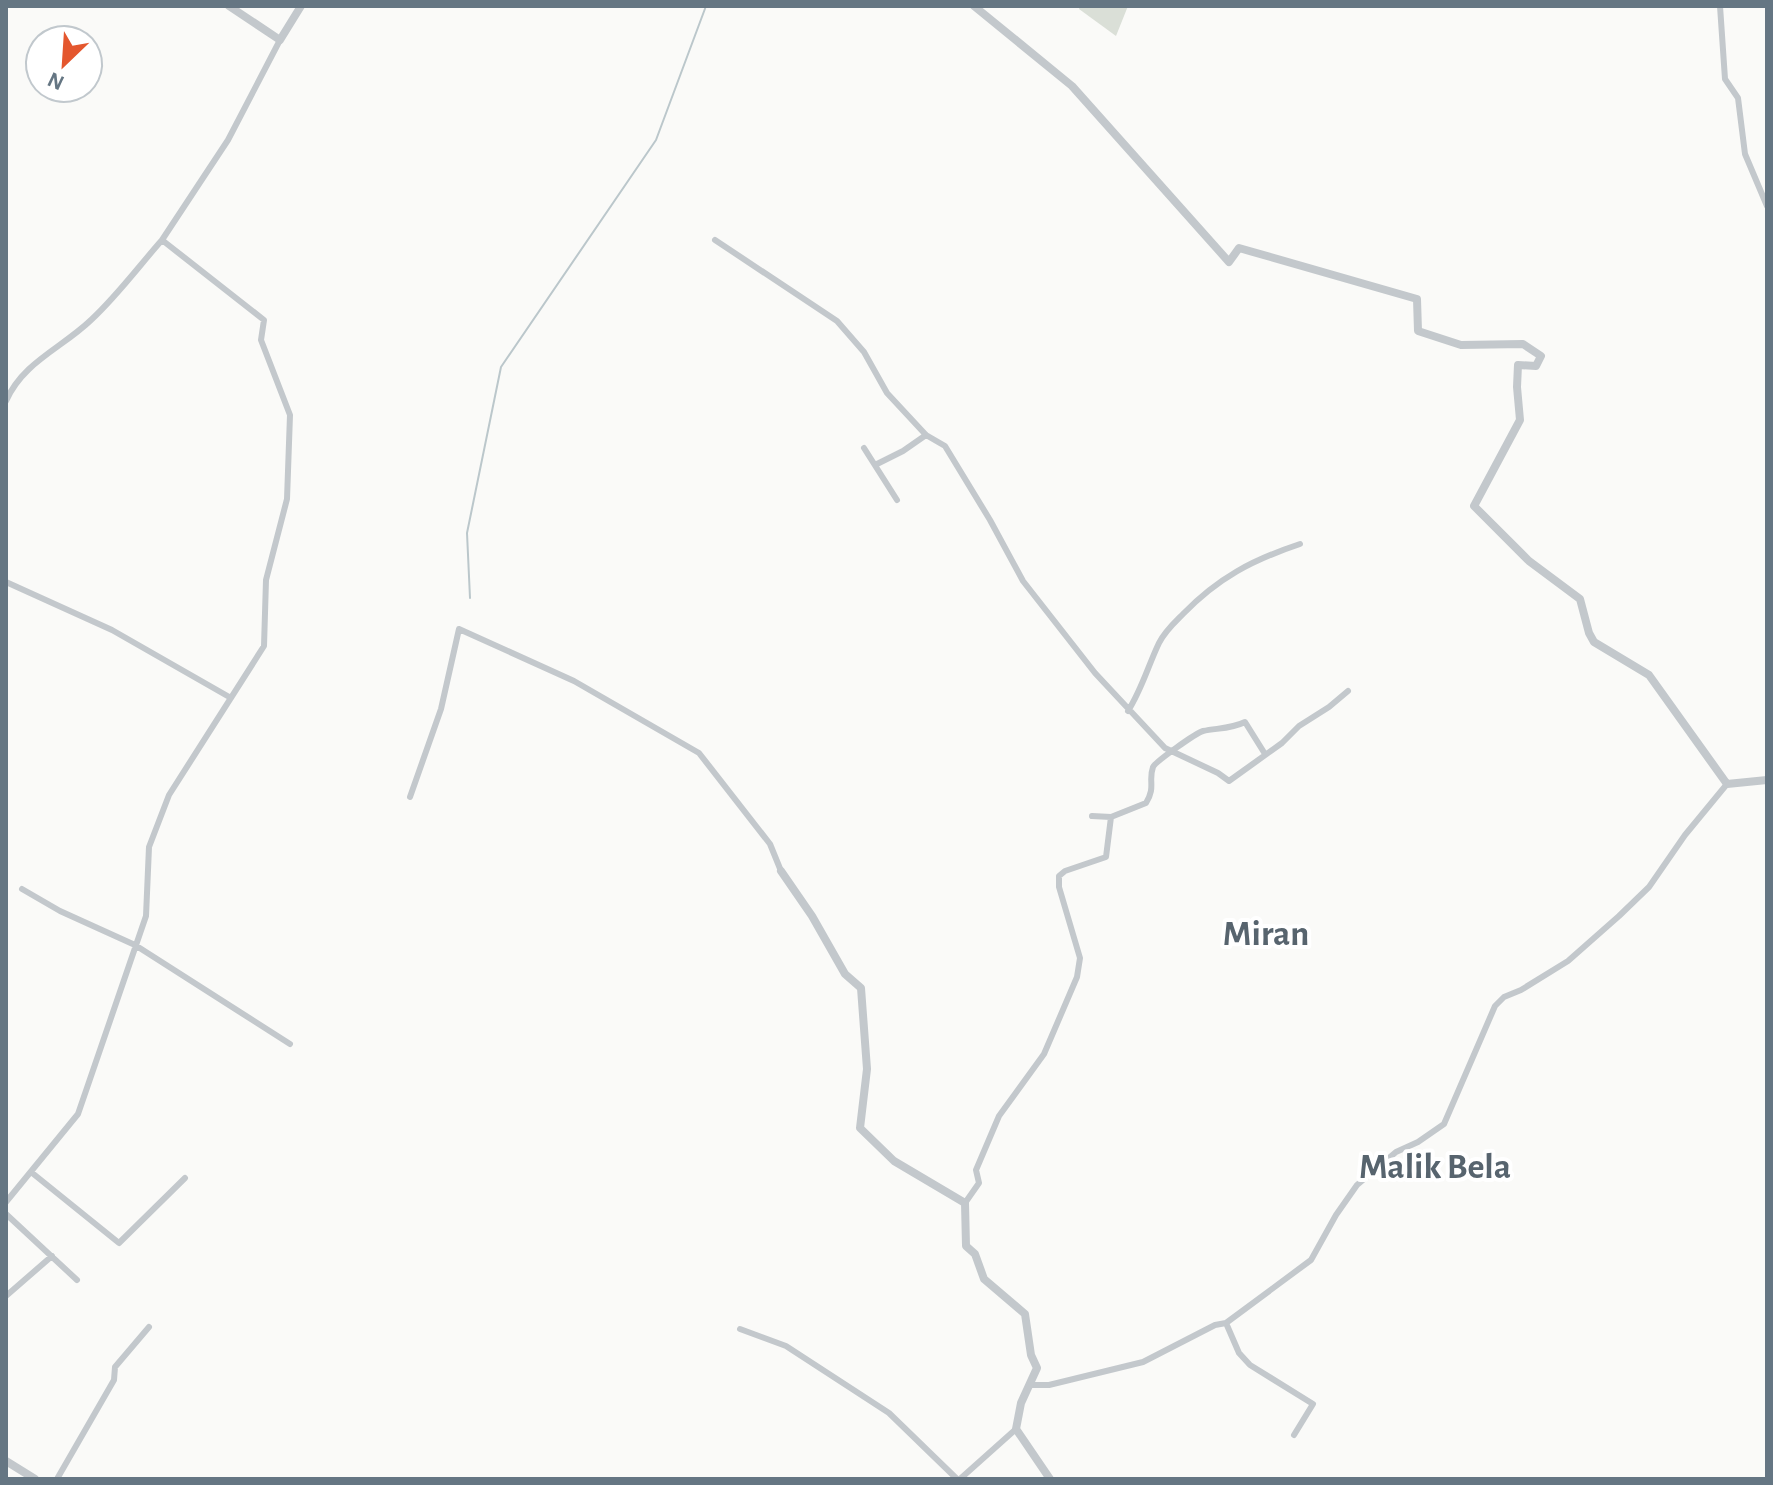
<svg xmlns="http://www.w3.org/2000/svg" width="1773" height="1485" font-family="'Alegreya Sans',sans-serif">
<style>
.green{fill:#dadfd7}
.lines{fill:none;stroke-linecap:round;stroke-linejoin:round}
.stream{stroke:#bbc7cb;stroke-width:2}
.minor{stroke:#c3c8cc;stroke-width:6}
.tertiary{stroke:#c3c8cc;stroke-width:8}
.labels{text-anchor:middle;dominant-baseline:central;stroke-width:8;stroke-linejoin:round;paint-order:stroke}
.quarter-label{font-size:36px;font-weight:bold;fill:#57646e;stroke:#fff}
</style>
<rect width="100%" height="100%" fill="#fafaf8"/>
<path class="green" d="M 1080,6 L 1128,6 L 1116,36 L 1079,9 Z"/>
<g class="lines">
<path class="stream" d="M 470,598 L 467,533 L 501,367 L 656,140 L 706,6"/>
<path class="minor" d="M 1720,6 L 1725,79 L 1738,98 L 1745,154 L 1767,206
M 715,240 L 837,321 L 864,352 L 887,393 L 926,435 L 945,446 L 990,520 L 1023,581 L 1095,673 L 1165,748 L 1218,773 L 1229,781 L 1282,743 L 1299,726 L 1329,707 L 1348,691
M 6,401 C 23,362 62,348 91,320 C 117,296 139,266 162,240
M 864,448 L 897,500
M 875,465 L 903,451 L 926,435
M 6,582 L 112,630 L 231,698
M 1128,711 C 1142,689 1148,666 1159,643 C 1165,631 1174,623 1183,614 C 1218,578 1252,560 1300,544
M 410,797 L 441,709 L 459,629 L 574,681 L 699,753 L 770,844 L 781,871
M 1092,816 L 1111,817 L 1146,803 C 1156,787 1148,781 1153,767 C 1155,762 1196,733 1203,731 C 1217,728 1231,729 1245,722 L 1265,754
M 22,889 L 60,911 L 135,945 L 290,1044
M 31,1172 L 119,1243 L 185,1178
M 6,1202 L 78,1114 L 146,916 L 149,847 L 169,795 L 264,646 L 266,580 L 287,499 L 290,415 L 261,340 L 264,320 L 162,240 L 228,140 L 280,40
M 965,1203 L 979,1183 L 976,1170 L 999,1116 L 1044,1054 L 1077,977 L 1080,958 L 1059,887 L 1059,876 L 1065,871 L 1106,857 L 1111,817
M 6,1214 L 77,1280
M 6,1296 L 52,1256
M 1226,1323 L 1239,1353 L 1250,1365 L 1313,1404 L 1294,1435
M 740,1329 L 786,1346 L 889,1413 L 957,1479
M 1029,1385 L 1049,1385 L 1143,1362 L 1215,1325 L 1226,1323 L 1311,1260 L 1336,1215 L 1357,1185 L 1396,1152 L 1418,1142 L 1444,1124 L 1495,1006 L 1504,997 L 1521,990 L 1568,961 L 1619,916 L 1649,887 L 1685,835 L 1727,784
M 57,1479 L 114,1380 L 115,1367 L 149,1327
M 960,1479 L 1016,1429"/>
<path class="tertiary" d="M 229,6 L 280,40 L 301,6
M 974,6 L 1072,86 L 1229,262 L 1239,248 L 1417,299 L 1418,331 L 1461,345 L 1523,344 L 1541,356 L 1536,366 L 1518,365 L 1517,387 L 1520,420 L 1474,506 L 1529,561 L 1580,599 L 1589,633 L 1594,642 L 1649,675 L 1727,784 L 1767,780
M 781,871 L 812,916 L 845,974 L 861,988 L 867,1069 L 860,1128 L 894,1161 L 965,1203 L 966,1246 L 975,1254 L 984,1279 L 1025,1314 L 1031,1355 L 1037,1368 L 1021,1403 L 1016,1429 L 1050,1479
M 6,1461 L 35,1479"/>
</g>
<g class="labels">
<g class="quarter-label">
<text x="1266" y="934">Miran</text>
<text x="1435" y="1167">Malik Bela</text>
</g>
</g>
<rect width="1773" height="1485" fill="none" stroke="#657683" stroke-width="16"/>
<g transform="translate(64 64) rotate(205)"><circle r="38" fill="#ffffff" stroke="#c1c8cd" stroke-width="2"/>
<path d="M0-6L14 30L0 20L-14 30Z" fill="#e4572e"/>
<text y="-12" font-size="22" font-weight="bold" text-anchor="middle" fill="#657683">N</text>
</g>
</svg>
